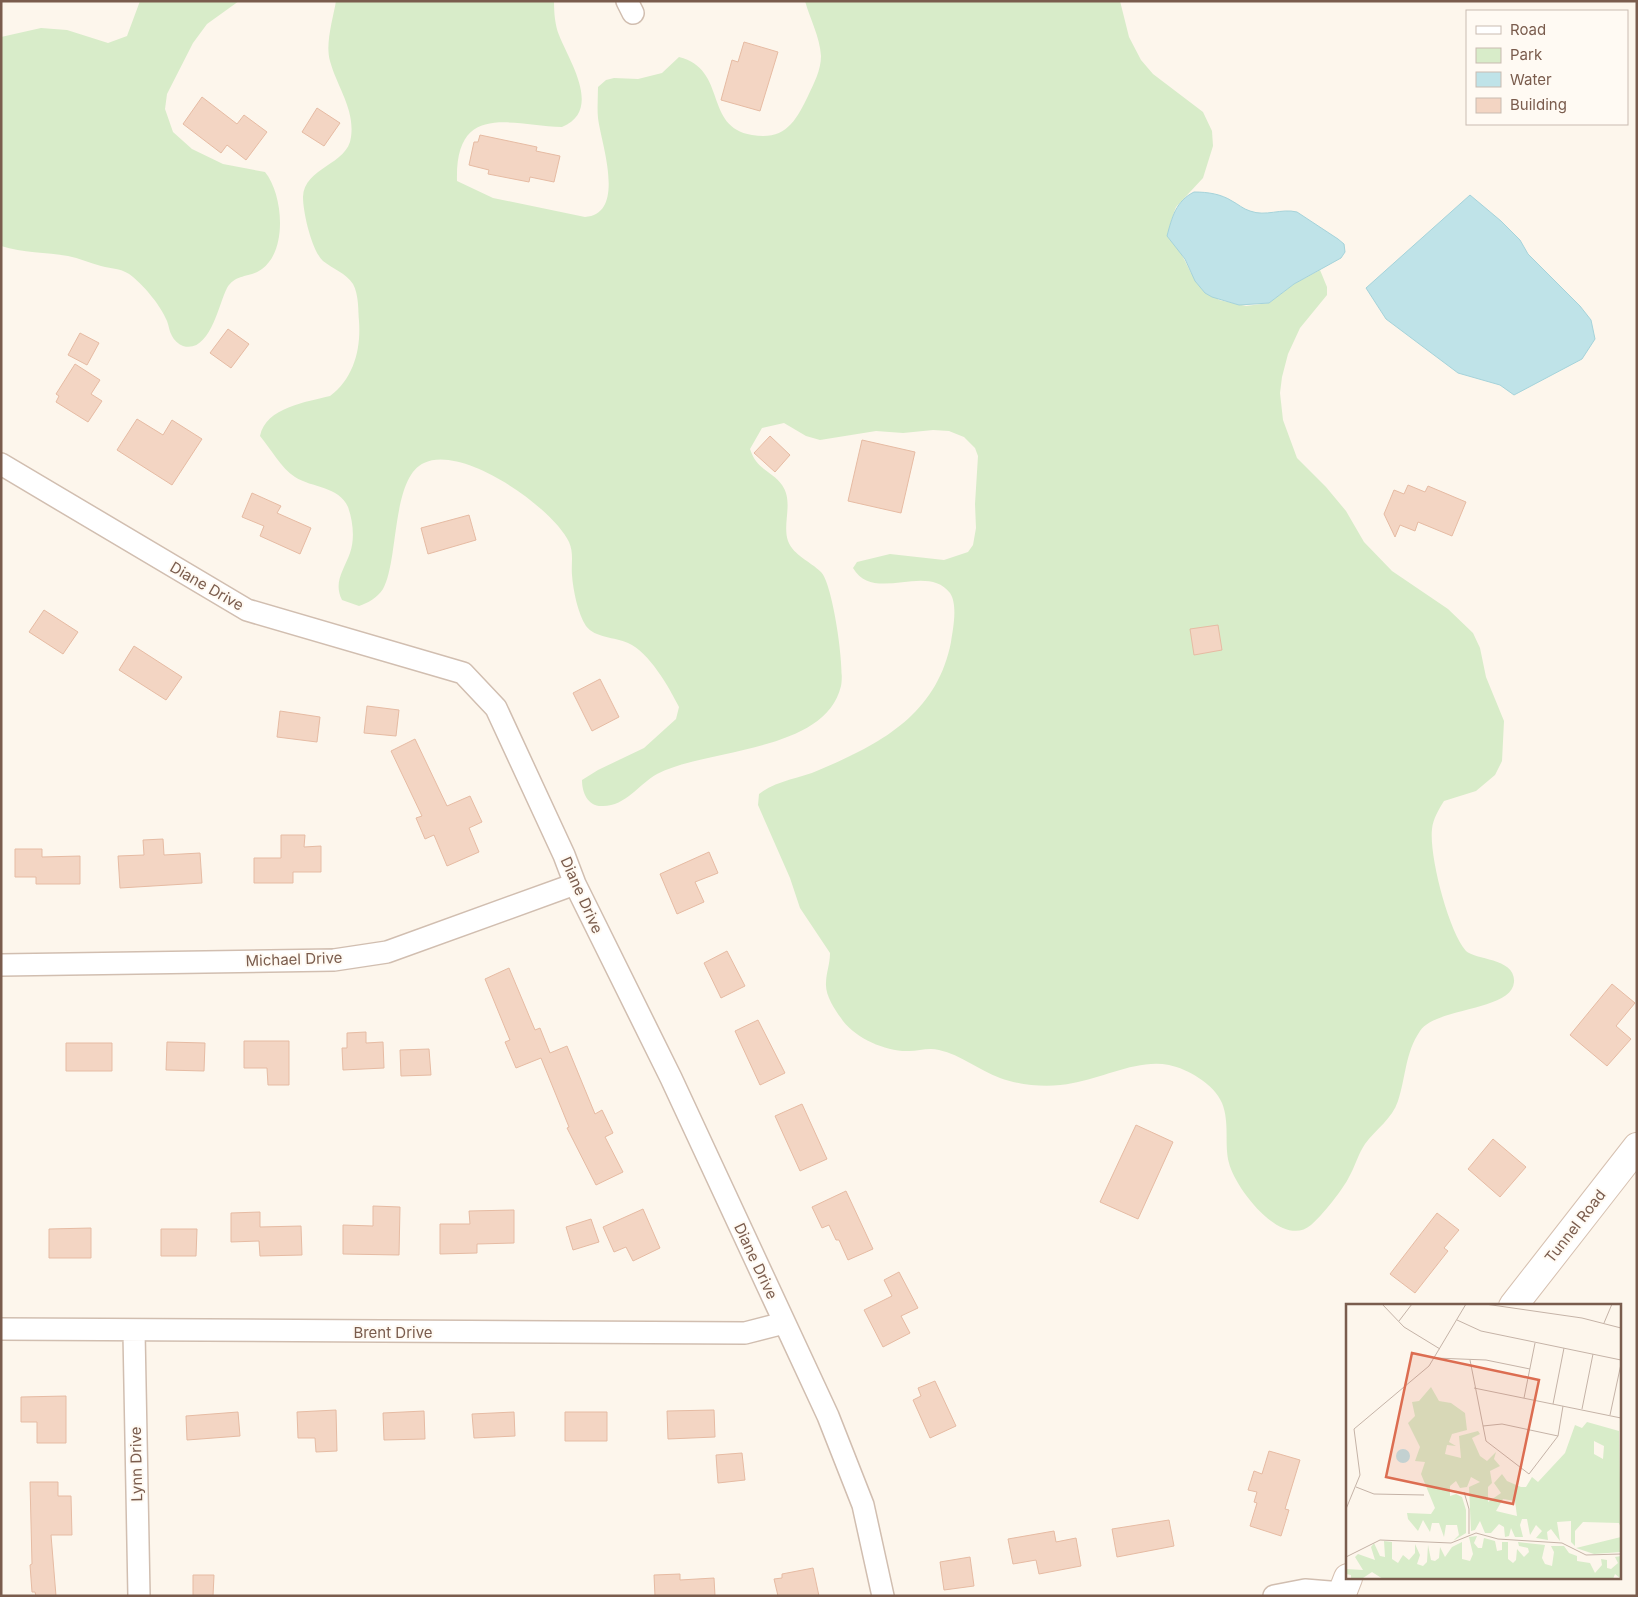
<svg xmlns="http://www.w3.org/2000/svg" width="1638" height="1597" font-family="Inter,sans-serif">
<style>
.green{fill:#d8ecc9}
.water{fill:#bfe3e8;stroke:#a5d3da}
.building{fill:#f3d5c3;stroke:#e6bba3}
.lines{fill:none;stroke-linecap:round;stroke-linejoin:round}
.minor-casing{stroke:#d1beb0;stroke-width:24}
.secondary-casing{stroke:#d6c0b0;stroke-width:30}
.minor{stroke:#fff;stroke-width:21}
.secondary{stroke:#fff;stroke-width:28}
.labels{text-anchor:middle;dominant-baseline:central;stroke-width:4;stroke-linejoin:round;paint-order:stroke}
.street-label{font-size:15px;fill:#7a5c4d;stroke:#fffaf3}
.inset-road{fill:none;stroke:#c5b3a7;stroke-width:1}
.view{fill:#dc6d51;fill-opacity:0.15;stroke:#dc6d51;stroke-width:2.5}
.inset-edge{fill:none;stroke:#7a5c4d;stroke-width:2.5}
</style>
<rect width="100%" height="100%" fill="#fdf6ec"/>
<path class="green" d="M 140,1 L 239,1 L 207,24 L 193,43 L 167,94 L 165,109 L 173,132 L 192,149 L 223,164 L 265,172 C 283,194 288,250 262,269 C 250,278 236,273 227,288 C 219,303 210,354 183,346 C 178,344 174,340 172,336 C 169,331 169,326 167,321 C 161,306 145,287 133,277 C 123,268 112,269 101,266 C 90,263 79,258 68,256 C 46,252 23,253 1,246 L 1,37 L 41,28 L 67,30 L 108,43 L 127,36 Z
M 336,1 L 554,1 C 554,13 555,25 559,35 C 569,61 603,110 562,127 C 510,125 455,102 457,181 L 493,198 L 585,217 C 627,214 601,143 598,118 C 597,108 598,97 598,87 L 606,80 L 614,78 L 638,79 L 662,73 L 679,57 C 728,69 703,127 752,135 C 785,141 796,121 808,96 C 814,83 821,70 821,56 C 820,37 810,19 805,1 L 1120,1 L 1129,37 L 1141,60 L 1153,74 L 1203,112 L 1212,131 L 1213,146 L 1203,178 L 1176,207 L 1171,221 L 1181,253 L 1191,273 L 1219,300 L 1246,306 L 1269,303 L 1294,284 L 1320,270 L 1327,287 L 1327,295 L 1300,328 L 1288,354 L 1282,377 L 1280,393 L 1283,420 L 1297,458 L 1326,487 L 1346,511 L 1364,542 L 1392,571 L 1448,609 L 1473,633 L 1480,648 L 1486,677 L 1504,721 L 1502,761 L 1495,775 L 1476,791 L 1444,801 C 1439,809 1433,819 1432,829 C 1429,855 1448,930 1466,951 C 1475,960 1516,958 1514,982 C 1512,1011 1436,1007 1420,1031 C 1405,1053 1406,1077 1398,1101 C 1392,1119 1376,1129 1365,1144 C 1358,1154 1355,1167 1349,1177 C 1344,1188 1321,1217 1311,1225 C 1282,1250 1235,1188 1229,1163 C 1224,1144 1230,1123 1222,1103 C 1214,1084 1188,1069 1169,1065 C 1137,1059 1104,1078 1073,1083 C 1051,1088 1022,1086 1000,1078 C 979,1070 961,1055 939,1050 C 929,1047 919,1051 909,1051 C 887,1052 857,1039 843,1021 C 836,1011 825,996 826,983 C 826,973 830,964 830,953 L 800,908 L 790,878 L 758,805 L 759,794 C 777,780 799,779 819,770 C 881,744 937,714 951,642 C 953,629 958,605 950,593 C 926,562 874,604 853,568 L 857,562 L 890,554 L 944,560 L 968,552 L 973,545 L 976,528 L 975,504 L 978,456 L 975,448 L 964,437 L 949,431 L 933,430 L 903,433 L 876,431 L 820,440 L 806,436 L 784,423 L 762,428 L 750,449 C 757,471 773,471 782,485 C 794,502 782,523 788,541 C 794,556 810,561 821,572 C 833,584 845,669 841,686 C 825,753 707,748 657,774 C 639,784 626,806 603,806 C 588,807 582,793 582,780 L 598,770 L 644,748 L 676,719 L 679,707 C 669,687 649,652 628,643 C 615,637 595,638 586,626 C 578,614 573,590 572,575 C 571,564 574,553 569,542 C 553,508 463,444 424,463 C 391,478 399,561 383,589 C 377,598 368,603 359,606 L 342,600 C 333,582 344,570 350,553 C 355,539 353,521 348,507 C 339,486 312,488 295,477 C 281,468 271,449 260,436 C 266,407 307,402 330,396 C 354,378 361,349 359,321 C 358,310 359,295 353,284 C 346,273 333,269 323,261 C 312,251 303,213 303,197 C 304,167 348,165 351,137 C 355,109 337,87 330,61 C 325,44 333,19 336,1 Z"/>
<path class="water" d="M 1194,192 C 1208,192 1221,194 1232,201 C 1238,204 1243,209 1250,211 C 1266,217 1281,208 1297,212 L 1338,239 L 1344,244 L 1345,252 L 1341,258 L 1294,284 L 1269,303 L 1239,305 L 1212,297 L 1205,293 L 1195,281 L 1185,259 L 1167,236 C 1172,217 1176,201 1194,192 Z
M 1470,195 L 1501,221 L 1520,240 L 1528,254 L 1580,306 L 1591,320 L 1595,339 L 1582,359 L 1514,395 L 1500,385 L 1458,373 L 1386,319 L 1366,288 Z"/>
<path class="building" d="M 744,42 L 778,52 L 760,111 L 721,100 L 732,60 L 738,62 Z
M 202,97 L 237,124 L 244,115 L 267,132 L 246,160 L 227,145 L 221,153 L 183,124 Z
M 317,108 L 340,123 L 324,146 L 302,132 Z
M 480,135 L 537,147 L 536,151 L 560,156 L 554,182 L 530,177 L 529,182 L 488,174 L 489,170 L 469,165 L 474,142 L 478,142 Z
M 228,329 L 249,344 L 231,368 L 210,353 Z
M 80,333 L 99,343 L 87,365 L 68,355 Z
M 75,364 L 100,380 L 91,394 L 102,401 L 88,422 L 56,402 L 59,396 L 56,394 Z
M 137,419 L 163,435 L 172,420 L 202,439 L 172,485 L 117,450 Z
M 770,436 L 790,455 L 775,472 L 754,453 Z
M 862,440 L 915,452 L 901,513 L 848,501 Z
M 1408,485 L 1425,492 L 1428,486 L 1466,502 L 1452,536 L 1418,522 L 1415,531 L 1400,525 L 1395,537 L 1384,514 L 1394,490 L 1404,494 Z
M 252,493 L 281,506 L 277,513 L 311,528 L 300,554 L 260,536 L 264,526 L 242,517 Z
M 469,515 L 476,540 L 428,554 L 421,528 Z
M 44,610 L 78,632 L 63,654 L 29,632 Z
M 1218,625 L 1222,650 L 1194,655 L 1190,629 Z
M 134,646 L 182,677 L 166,700 L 119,670 Z
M 600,679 L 619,717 L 592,731 L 573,693 Z
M 367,706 L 399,710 L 396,736 L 364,733 Z
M 280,711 L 320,717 L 317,742 L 277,737 Z
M 415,739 L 447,806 L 470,796 L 482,822 L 469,828 L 479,852 L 447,866 L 434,835 L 425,839 L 416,818 L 422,816 L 391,751 Z
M 281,835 L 305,835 L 304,847 L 321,846 L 321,872 L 293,872 L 293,883 L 254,883 L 254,858 L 281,858 Z
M 163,839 L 164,855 L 200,853 L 202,883 L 120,888 L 118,856 L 144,855 L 143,840 Z
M 15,849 L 42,849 L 42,857 L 80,856 L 80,884 L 36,884 L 36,877 L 15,877 Z
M 709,852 L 718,873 L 695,882 L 704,902 L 677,914 L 660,874 Z
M 727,951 L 745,986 L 721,998 L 704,963 Z
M 509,968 L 535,1030 L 540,1028 L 550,1053 L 567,1046 L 595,1114 L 602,1110 L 613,1133 L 605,1137 L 623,1172 L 596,1185 L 567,1128 L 569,1127 L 541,1058 L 516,1068 L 505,1042 L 510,1040 L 485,979 Z
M 1612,984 L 1635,1003 L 1616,1026 L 1631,1039 L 1607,1066 L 1570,1035 Z
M 758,1020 L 785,1073 L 760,1085 L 735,1031 Z
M 366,1032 L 366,1043 L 383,1042 L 384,1068 L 343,1070 L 342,1048 L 347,1048 L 347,1033 Z
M 244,1041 L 289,1041 L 289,1085 L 268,1085 L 267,1068 L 244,1068 Z
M 167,1042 L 205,1043 L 204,1071 L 166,1070 Z
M 66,1043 L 112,1043 L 112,1071 L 66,1071 Z
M 429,1049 L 431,1075 L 401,1076 L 400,1050 Z
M 802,1104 L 827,1159 L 800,1171 L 775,1116 Z
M 1136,1125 L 1173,1142 L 1138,1219 L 1100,1202 Z
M 1493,1139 L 1526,1167 L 1500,1197 L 1468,1169 Z
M 846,1191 L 873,1249 L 848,1260 L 839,1240 L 836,1240 L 829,1225 L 822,1228 L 812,1207 Z
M 373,1206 L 400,1207 L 399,1255 L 343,1254 L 343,1225 L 373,1226 Z
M 643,1209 L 660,1248 L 633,1261 L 626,1247 L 614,1252 L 603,1227 Z
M 514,1210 L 514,1243 L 477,1244 L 477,1253 L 440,1254 L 440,1224 L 470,1224 L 469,1211 Z
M 260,1212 L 260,1227 L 301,1226 L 302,1255 L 260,1256 L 259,1241 L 231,1242 L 231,1213 Z
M 1437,1213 L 1459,1230 L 1444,1248 L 1448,1251 L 1415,1293 L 1390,1274 Z
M 591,1219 L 599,1242 L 573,1250 L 566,1227 Z
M 91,1228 L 91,1258 L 49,1258 L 49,1229 Z
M 161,1229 L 197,1229 L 196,1256 L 161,1256 Z
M 899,1272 L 918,1308 L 901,1316 L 910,1333 L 883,1347 L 864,1310 L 892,1296 L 884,1280 Z
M 935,1381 L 956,1426 L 930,1438 L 913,1400 L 921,1396 L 918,1388 Z
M 66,1396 L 66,1443 L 37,1443 L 37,1422 L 21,1422 L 21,1397 Z
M 336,1410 L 337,1451 L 316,1452 L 315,1438 L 298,1438 L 297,1412 Z
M 714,1410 L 715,1437 L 668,1439 L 667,1411 Z
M 424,1411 L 425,1439 L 384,1440 L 383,1413 Z
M 238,1412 L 240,1436 L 187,1440 L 186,1416 Z
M 514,1412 L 515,1436 L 474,1438 L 472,1414 Z
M 565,1412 L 607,1412 L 607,1441 L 565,1441 Z
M 1269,1451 L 1300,1460 L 1285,1509 L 1289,1510 L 1281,1536 L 1250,1526 L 1257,1503 L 1254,1502 L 1257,1492 L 1248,1490 L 1254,1471 L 1262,1474 Z
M 742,1453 L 745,1480 L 718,1483 L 716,1455 Z
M 30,1482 L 58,1482 L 58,1496 L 71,1496 L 72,1535 L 51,1535 L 56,1596 L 36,1596 L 35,1592 L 32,1592 L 30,1565 L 32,1564 Z
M 1169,1520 L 1174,1546 L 1117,1557 L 1112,1529 Z
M 1054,1531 L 1056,1542 L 1076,1538 L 1081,1566 L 1039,1574 L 1036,1560 L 1013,1564 L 1008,1539 Z
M 970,1557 L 974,1586 L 944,1590 L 940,1562 Z
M 813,1568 L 819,1596 L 778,1596 L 774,1579 L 782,1578 L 782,1574 Z
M 680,1574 L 680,1580 L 714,1578 L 715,1596 L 655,1596 L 654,1575 Z
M 193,1575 L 214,1575 L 213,1596 L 193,1596 Z"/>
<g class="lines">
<g class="minor-casing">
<path id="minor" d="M 627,1 L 633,13
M 1,464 L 247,610 L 463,673 L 496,708 L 564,855 L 575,884 L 671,1078 L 828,1416 L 863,1505 L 883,1596
M 1,965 L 334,960 L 387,952 L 575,884
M 1,1329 L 745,1333 L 784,1323
M 134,1332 L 139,1596
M 1274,1596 L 1305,1590 L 1342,1593"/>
</g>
<g class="secondary-casing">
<path id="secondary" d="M 1513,1306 L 1637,1147
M 1341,1596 L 1348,1578"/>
</g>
<use href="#minor" class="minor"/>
<use href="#secondary" class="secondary"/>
</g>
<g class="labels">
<g class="street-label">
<text transform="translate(207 586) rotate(30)">Diane Drive</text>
<text transform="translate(582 895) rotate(66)">Diane Drive</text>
<text transform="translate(294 959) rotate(-2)">Michael Drive</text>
<text transform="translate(1575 1226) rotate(-52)">Tunnel Road</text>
<text transform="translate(756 1261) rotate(65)">Diane Drive</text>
<text x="393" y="1332">Brent Drive</text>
<text transform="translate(136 1464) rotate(-91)">Lynn Drive</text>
</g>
</g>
<g transform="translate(1346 1304)">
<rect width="275" height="275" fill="#fdf6ec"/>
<path d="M 85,83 L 93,97 L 105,99 L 119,109 L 121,126 L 106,130 L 103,138 L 110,142 L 101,141 L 99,150 L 115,154 L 113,132 L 132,127 L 134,130 L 126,134 L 134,152 L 141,157 L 150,148 L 148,155 L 154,162 L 144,167 L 146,179 L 142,183 L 142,198 L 155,189 L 148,179 L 156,170 L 161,177 L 175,183 L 180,183 L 186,173 L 192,178 L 219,149 L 229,121 L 236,124 L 241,118 L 273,127 L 275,224 L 273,219 L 237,218 L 229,227 L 229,242 L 225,238 L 225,217 L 211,218 L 214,237 L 205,225 L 201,228 L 202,236 L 190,234 L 196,227 L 190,221 L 184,231 L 181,215 L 176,215 L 174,221 L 177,233 L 169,233 L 165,224 L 163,232 L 159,233 L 158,223 L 153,220 L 145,229 L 139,229 L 134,217 L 129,226 L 125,227 L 123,183 L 134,178 L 125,173 L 121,183 L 114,184 L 110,177 L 104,182 L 104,192 L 110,190 L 116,193 L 120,206 L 120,229 L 107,237 L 113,231 L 111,221 L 100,221 L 98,233 L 93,219 L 86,219 L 84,228 L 77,216 L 72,227 L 62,215 L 61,209 L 85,210 L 89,204 L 75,170 L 79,158 L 69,157 L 74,143 L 62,119 L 69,112 L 66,98 L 73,97 ZM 248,137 L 258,142 L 257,155 L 248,150 ZM 157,195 L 169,197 L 171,212 L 150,207 ZM 131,232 L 128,239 L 132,244 L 136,244 L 138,234 L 149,237 L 151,247 L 156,246 L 156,238 L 162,238 L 162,255 L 167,259 L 170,256 L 171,245 L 178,253 L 183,248 L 182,244 L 173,242 L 172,238 L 199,241 L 196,254 L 199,260 L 206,262 L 208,248 L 205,242 L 218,242 L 223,249 L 231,252 L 231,257 L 244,259 L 249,269 L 256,261 L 255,255 L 261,256 L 261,264 L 265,265 L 272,259 L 269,253 L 275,252 L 275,275 L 269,270 L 267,275 L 37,275 L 26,268 L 17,274 L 5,275 L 5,271 L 0,270 L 0,265 L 17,266 L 9,253 L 12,250 L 29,256 L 25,243 L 28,239 L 34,252 L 39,253 L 38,237 L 46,238 L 46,255 L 52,259 L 57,251 L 63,256 L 69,249 L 69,240 L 74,251 L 71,260 L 77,262 L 81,258 L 82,241 L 85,256 L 89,257 L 93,254 L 94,243 L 99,253 L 106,243 L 116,238 L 116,255 L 124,257 L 127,250 L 123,233 ZM 275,233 L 275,248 L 248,250 L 230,244 Z" fill="#d8ecc9" fill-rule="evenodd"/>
<path d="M50 152a7 7 0 1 1 14 0a7 7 0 1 1-14 0Z" fill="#bfe3e8"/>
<path class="inset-road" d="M 36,0 L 58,23 L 94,45M 139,0 L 236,14 L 275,24M 111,16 L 135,27 L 275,56M 53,17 L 66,0M 258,19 L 266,0M 89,54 L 140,56 L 184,65M 124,56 L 140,137 L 183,170 L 212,132 L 217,102M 128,84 L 275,114M 178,94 L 189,39M 207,100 L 218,44M 236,105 L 247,50M 264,111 L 275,60M 137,122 L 156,120 L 212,132M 10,183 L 28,190 L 78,191M 118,188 L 123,205 L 123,230M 0,205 L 14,171 L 8,125 L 83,62 L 120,0M 0,253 L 34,236 L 105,239 L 130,229 L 152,235 L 216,239 L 240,251 L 275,250"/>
<path class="view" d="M 66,49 L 193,76 L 167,200 L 40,173 Z"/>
<rect width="275" height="275" class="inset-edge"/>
</g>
<rect width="1638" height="1597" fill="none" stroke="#7a5c4d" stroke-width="5"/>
<rect x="1466" y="10" width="162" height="115" fill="#fffaf3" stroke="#cabbb1"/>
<rect x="1476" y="26" width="25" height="8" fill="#ffffff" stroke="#cabbb1"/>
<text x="1510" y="35" font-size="15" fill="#7a5c4d">Road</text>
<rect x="1476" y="48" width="25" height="15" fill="#d8ecc9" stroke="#cabbb1"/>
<text x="1510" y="60" font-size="15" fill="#7a5c4d">Park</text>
<rect x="1476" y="72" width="25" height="15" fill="#bfe3e8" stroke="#cabbb1"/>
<text x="1510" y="85" font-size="15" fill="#7a5c4d">Water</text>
<rect x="1476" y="98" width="25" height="15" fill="#f3d5c3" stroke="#cabbb1"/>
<text x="1510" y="110" font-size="15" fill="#7a5c4d">Building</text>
</svg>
